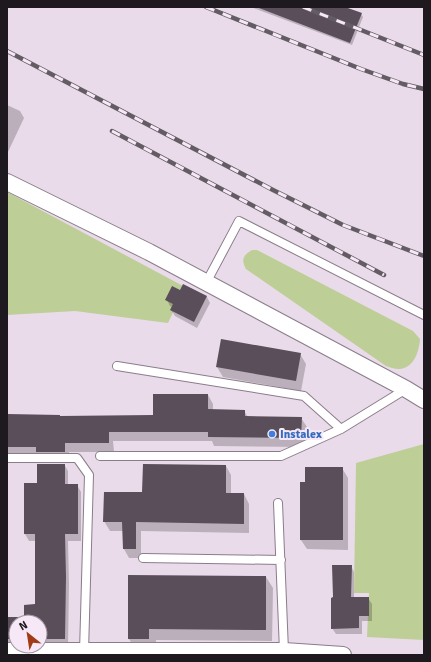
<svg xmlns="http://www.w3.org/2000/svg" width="431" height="662" font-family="Signika,sans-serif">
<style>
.green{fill:#bdce97}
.shadow{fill:#0003}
.building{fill:#594e5a}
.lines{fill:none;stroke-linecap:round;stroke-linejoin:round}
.lane-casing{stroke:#8a7d8a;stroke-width:10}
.street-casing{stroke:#8a7d8a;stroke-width:18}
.lane{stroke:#fff;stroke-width:8}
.street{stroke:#fff;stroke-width:16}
.rail-casing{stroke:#645c64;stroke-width:4.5}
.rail{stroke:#f6e8f6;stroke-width:3;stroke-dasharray:9;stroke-linecap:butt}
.shop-dot{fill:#3f7fe0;stroke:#f6e8f6;stroke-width:1.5}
.labels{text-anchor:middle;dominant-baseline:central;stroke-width:4;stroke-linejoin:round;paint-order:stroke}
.shop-label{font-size:12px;font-weight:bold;fill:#366cbe;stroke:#f6e8f6;text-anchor:start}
</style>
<rect width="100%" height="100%" fill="#e9dbe9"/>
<path class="green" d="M 7,192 L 185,287 L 168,323 L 75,311 L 7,315 Z
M 252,250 L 257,250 L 413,331 L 420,339 C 419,352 414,368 399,369 C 394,369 390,367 386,366 L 246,269 C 241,260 243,255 252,250 Z
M 424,444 L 424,640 L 367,637 L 369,593 L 354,593 L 356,463 Z"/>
<path class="shadow" d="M 251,7 L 342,7 L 361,14 L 363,17 L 352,45 Z
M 7,105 L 20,111 L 24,118 L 7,154 Z
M 184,285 L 207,297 L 210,303 L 197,328 L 175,316 L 171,310 L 172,307 L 170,306 L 167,300 L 181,292 Z
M 300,354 L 306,364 L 301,391 L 223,377 L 217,367 Z
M 208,395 L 213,404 L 213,410 L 244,411 L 248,417 L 301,418 L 307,427 L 306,447 L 214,446 L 212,441 L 113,441 L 114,452 L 69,452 L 69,461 L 7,456 L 7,416 L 60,417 L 154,416 Z
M 64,464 L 68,471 L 68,485 L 77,485 L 81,492 L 81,541 L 68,541 L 69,584 L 68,646 L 40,646 L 40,622 L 16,622 L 16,646 L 7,646 L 7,618 L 25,618 L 36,605 L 36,541 L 29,541 L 25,534 L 25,484 L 38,484 Z
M 226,466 L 231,475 L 231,494 L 244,494 L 249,504 L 249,533 L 141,531 L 141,558 L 129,558 L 124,549 L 124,531 L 110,531 L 104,521 L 143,493 Z
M 342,468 L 348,478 L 348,550 L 307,549 L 301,540 L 306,483 Z
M 351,566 L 354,572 L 354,598 L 368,598 L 372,604 L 372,621 L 362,621 L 362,634 L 336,634 L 332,628 L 334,598 Z
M 129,576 L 266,577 L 273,588 L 272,641 L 156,640 L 156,650 L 136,650 L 129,639 Z"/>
<path class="building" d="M 260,7 L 345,7 L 362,13 L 350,43 L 259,8 Z
M 183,284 L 207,296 L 194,322 L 170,310 L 173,304 L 165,300 L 172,286 L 180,290 Z
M 221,339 L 301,353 L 296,381 L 216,367 Z
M 153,394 L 208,394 L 208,409 L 245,410 L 245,416 L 302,417 L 301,438 L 208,437 L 208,432 L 109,432 L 109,443 L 65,443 L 65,452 L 36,452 L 36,447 L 7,447 L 7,414 L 60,415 L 60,416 L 153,415 Z
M 37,464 L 65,464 L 65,484 L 78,484 L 78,534 L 65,534 L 66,577 L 65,639 L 40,639 L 40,622 L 16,622 L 16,639 L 7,639 L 7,617 L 24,617 L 24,605 L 35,604 L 35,534 L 24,534 L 24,483 L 37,483 Z
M 143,464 L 226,465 L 226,493 L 244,493 L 244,524 L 136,522 L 136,549 L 123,549 L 122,522 L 103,522 L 104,492 L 142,492 Z
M 305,467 L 343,467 L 343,540 L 300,540 L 300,482 L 305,482 Z
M 332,565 L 352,565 L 351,597 L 369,597 L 369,616 L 359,616 L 359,628 L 331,629 L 331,598 L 333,597 Z
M 128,575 L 266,576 L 266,630 L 149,629 L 149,639 L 128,639 Z"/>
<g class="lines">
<g class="lane-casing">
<path id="lane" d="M 206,283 L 239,221 L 424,315
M 117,366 L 304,396 L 341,429
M 100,456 L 281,456 L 341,429 L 406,389
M 7,458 L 77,458 L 89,475 L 84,652
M 278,503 L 284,651
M 143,558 L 281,560"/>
</g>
<g class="street-casing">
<path id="street" d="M 7,182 L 149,252 L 406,389 L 424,400
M 7,651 L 284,651 L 343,655"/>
</g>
<use href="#lane" class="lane"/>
<use href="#street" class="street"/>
<g class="rail-casing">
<path id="rail" d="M 206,7 L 361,69 L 403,84 L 424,89
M 303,7 L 424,55
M 7,51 L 273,190 L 343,225 L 424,256
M 112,131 L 384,275"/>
</g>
<use href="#rail" class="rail"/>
</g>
<circle class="shop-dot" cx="272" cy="434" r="4"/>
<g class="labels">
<g class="shop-label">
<text x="280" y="434">Instalex</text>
</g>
</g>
<rect width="431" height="662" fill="none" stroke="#1e191e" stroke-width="16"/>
<g transform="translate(28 634) rotate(330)"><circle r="19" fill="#f6e8f6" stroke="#a095a0"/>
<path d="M0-3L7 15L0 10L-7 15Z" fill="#a13b15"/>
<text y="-6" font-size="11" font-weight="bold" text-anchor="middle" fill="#1e191e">N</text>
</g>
</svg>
